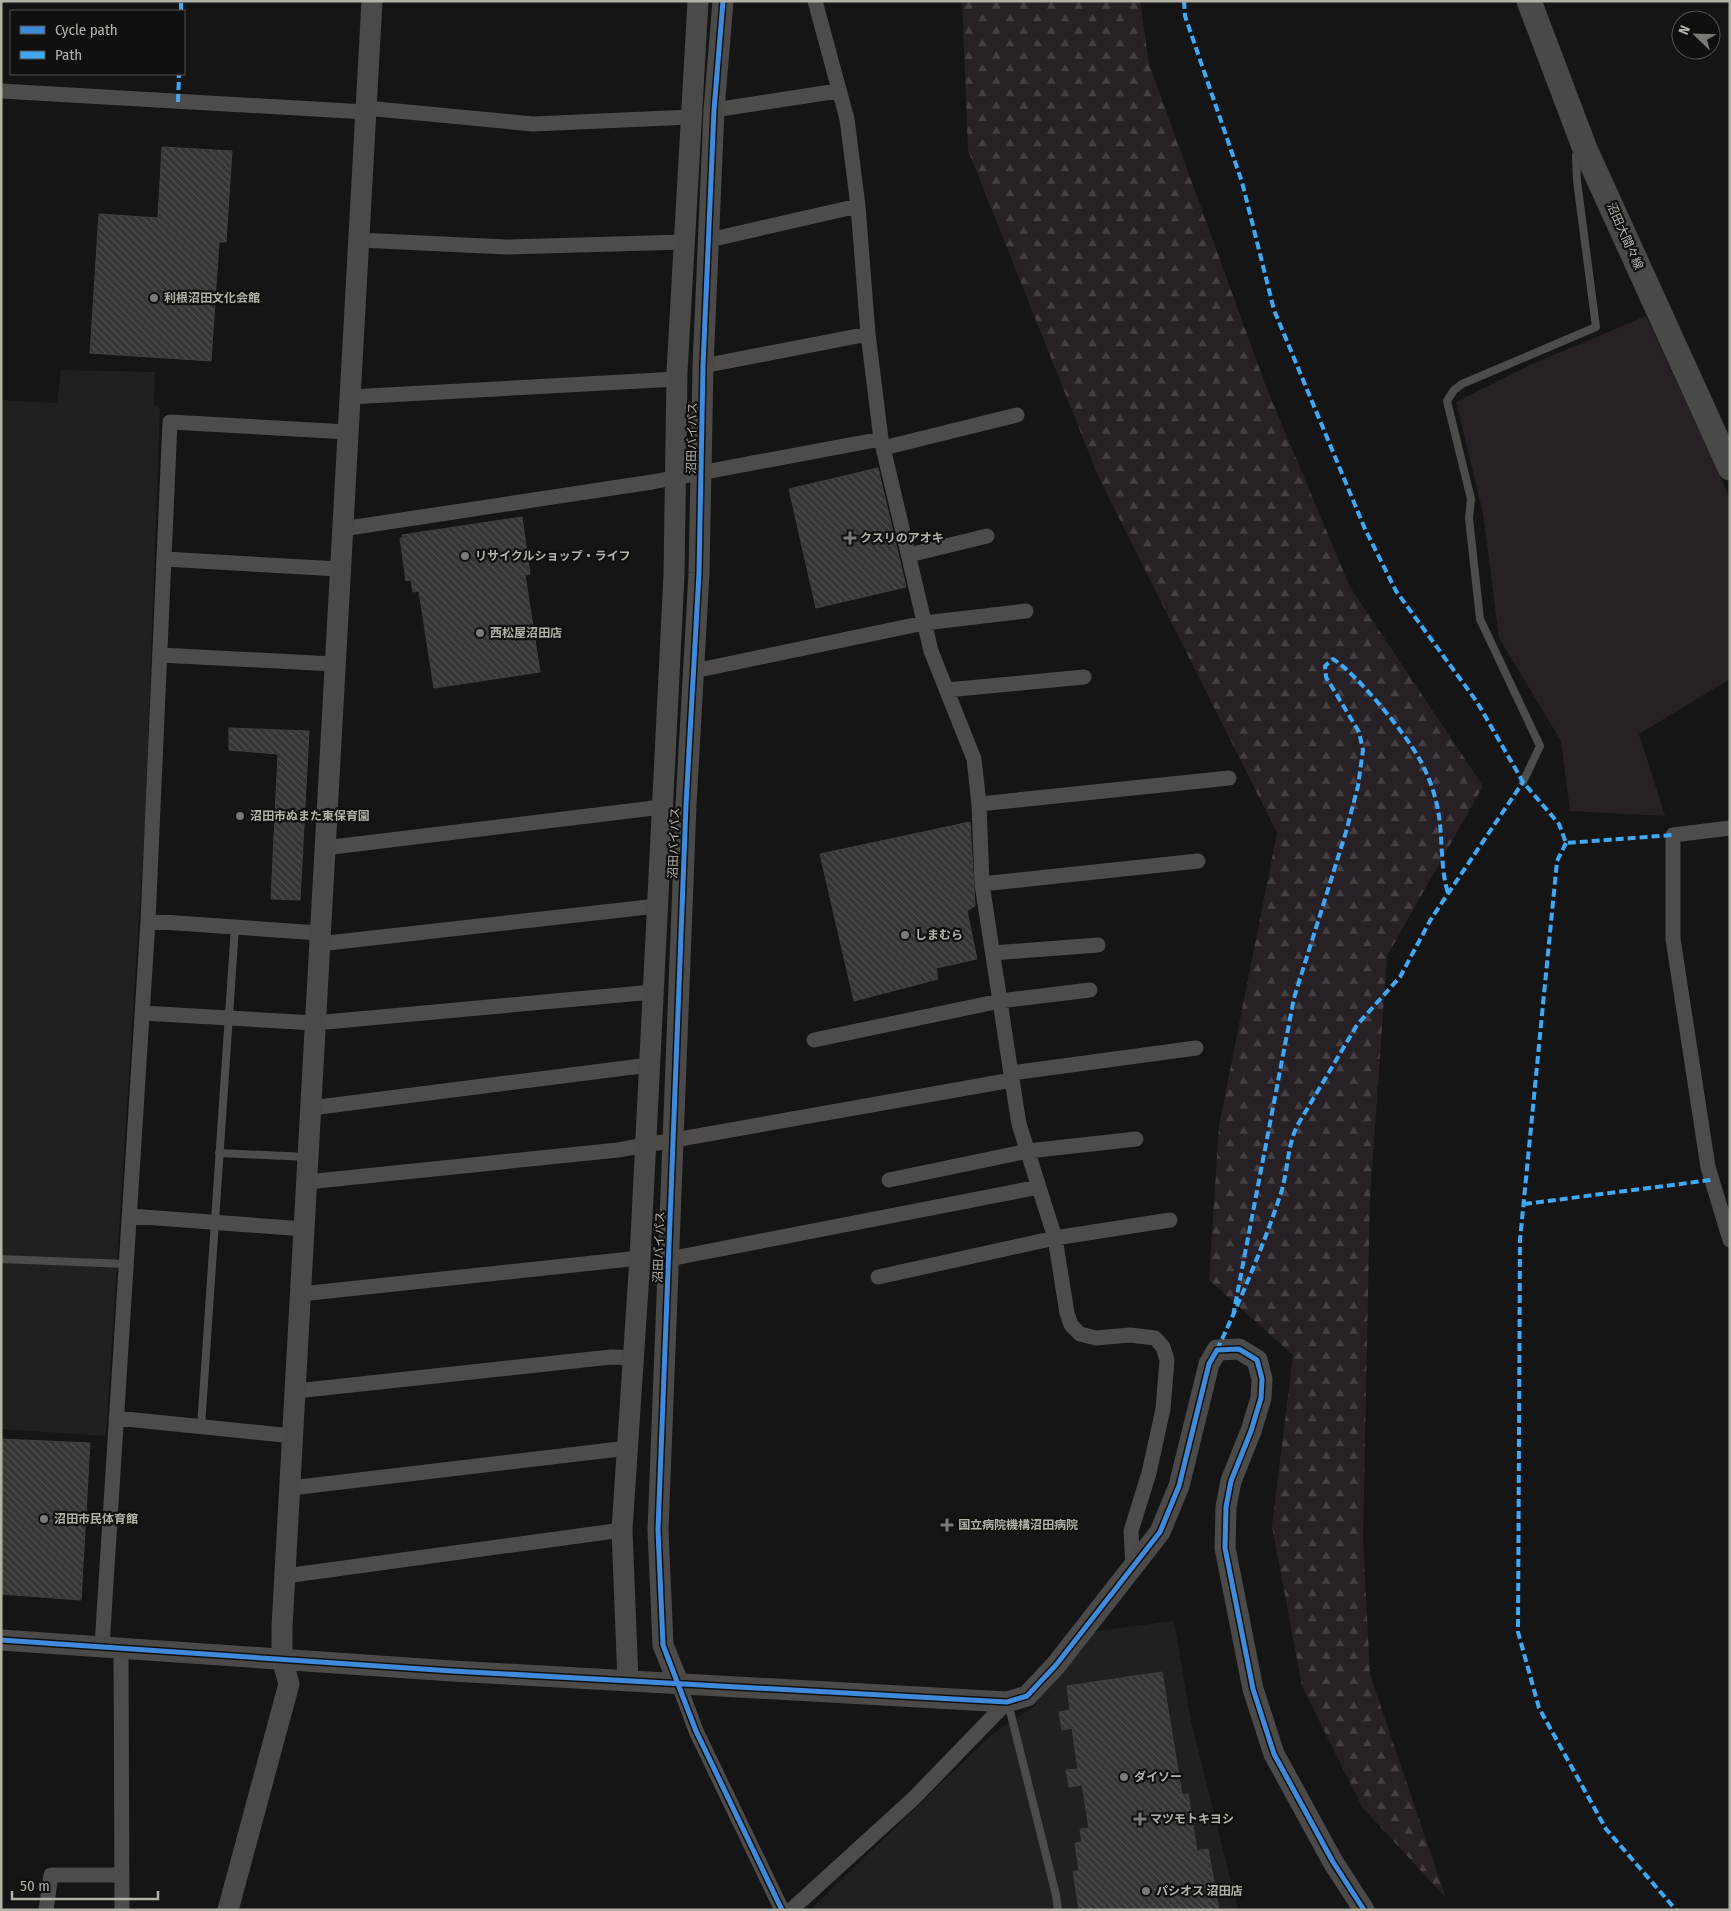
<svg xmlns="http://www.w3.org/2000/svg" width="1731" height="1911" font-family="'Fira Sans Condensed','Noto Sans JP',sans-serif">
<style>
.built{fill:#20201f}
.forest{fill:url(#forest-firs)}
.park{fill:#272126}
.building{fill:url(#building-back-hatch);stroke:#41403e}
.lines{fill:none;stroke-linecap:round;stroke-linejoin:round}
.lane{stroke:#4e4c4a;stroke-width:8}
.street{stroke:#4e4c4a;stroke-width:15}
.secondary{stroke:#4b4a48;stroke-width:21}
.primary{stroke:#494947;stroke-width:25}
.quiet{stroke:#3fa9f5;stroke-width:4;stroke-dasharray:8 4;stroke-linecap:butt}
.cycleway-casing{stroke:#10110f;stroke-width:8}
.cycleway{stroke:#408adc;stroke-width:5}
.poi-dot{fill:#7c7a75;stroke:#10110f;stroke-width:2}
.labels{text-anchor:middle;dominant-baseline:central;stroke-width:4.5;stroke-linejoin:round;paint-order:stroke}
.street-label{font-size:12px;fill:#b4b1a8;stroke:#10110f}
.poi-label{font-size:12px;font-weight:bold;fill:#b4b1a8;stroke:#10110f;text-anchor:start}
</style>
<defs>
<pattern id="forest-firs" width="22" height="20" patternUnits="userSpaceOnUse" patternTransform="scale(1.25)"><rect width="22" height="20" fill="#272126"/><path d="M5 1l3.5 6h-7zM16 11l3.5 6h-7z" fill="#443f43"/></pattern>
<pattern id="building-back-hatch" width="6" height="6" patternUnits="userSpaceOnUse" patternTransform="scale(1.25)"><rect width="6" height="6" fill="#363534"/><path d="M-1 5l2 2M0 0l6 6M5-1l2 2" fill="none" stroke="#51504f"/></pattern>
</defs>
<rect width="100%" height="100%" fill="#151515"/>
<path class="built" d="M 61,370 L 155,372 L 154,404 L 160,408 L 145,824 L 106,1436 L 1,1429 L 1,400 L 57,403 Z
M 1174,1621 L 1190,1717 L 1238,1910 L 810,1910 L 991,1735 L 1033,1707 L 1096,1631 Z"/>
<path class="forest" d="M 962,1 L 1140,1 L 1149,64 L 1265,384 L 1350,587 L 1483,786 L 1387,956 L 1370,1198 L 1363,1539 L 1370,1675 L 1446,1898 L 1362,1807 L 1302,1686 L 1272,1526 L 1293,1355 L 1209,1280 L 1219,1126 L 1277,833 L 1099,478 L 968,150 Z"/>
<path class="park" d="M 1646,316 L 1730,498 L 1730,679 L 1639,734 L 1665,816 L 1570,811 L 1561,741 L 1499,638 L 1483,513 L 1456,402 L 1532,364 Z"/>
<path class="building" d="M 162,147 L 232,151 L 226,242 L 219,242 L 211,361 L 90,353 L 99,214 L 158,218 Z
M 878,468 L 906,587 L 816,608 L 789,489 Z
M 522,517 L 530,574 L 525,575 L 540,672 L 434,688 L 419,591 L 413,592 L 411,580 L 406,581 L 400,538 L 403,538 L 402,535 Z
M 229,728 L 309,731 L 300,900 L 271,899 L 278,754 L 229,750 Z
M 970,822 L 975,906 L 967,911 L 977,959 L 936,968 L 938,979 L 854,1001 L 820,854 Z
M 1,1439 L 90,1443 L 81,1600 L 1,1594 Z
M 1162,1672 L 1182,1795 L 1188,1794 L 1197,1851 L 1208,1849 L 1219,1910 L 1079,1910 L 1073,1871 L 1079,1871 L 1075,1843 L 1082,1842 L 1080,1829 L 1089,1828 L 1082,1785 L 1069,1787 L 1066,1770 L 1078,1769 L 1072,1728 L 1062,1730 L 1059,1712 L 1070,1710 L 1067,1686 Z"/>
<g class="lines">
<path class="lane" d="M 1523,782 L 1540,746 L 1480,619 L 1469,518 L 1471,499 L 1447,401 L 1454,390 L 1462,384 L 1596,327 L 1577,181 L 1576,155 L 1580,153
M 219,1153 L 307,1157
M 1,1259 L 126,1264
M 201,1427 L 235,927
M 1008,1703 L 1056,1895 L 1058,1910"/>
<path class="street" d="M 815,1 L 847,119 L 858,206 L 868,334 L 881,439 L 931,651 L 974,759 L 979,804 L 982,884 L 1012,1080 L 1019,1124 L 1055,1238 L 1067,1313 L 1071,1325 L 1080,1334 L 1096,1338 L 1130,1335 L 1155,1338 L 1163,1347 L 1167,1360 L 1163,1409 L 1149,1473 L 1131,1531 L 1133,1567
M 1,91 L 366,112
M 366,108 L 533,124 L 691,117
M 714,110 L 838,91
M 359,240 L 506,247 L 685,242
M 709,240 L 858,206
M 703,366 L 868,334
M 350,397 L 677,379
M 883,448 L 1017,415
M 342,529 L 652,482 L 881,439
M 909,555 L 987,536
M 164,559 L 339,569
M 160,655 L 334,664
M 694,671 L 924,623 L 1026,611
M 947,690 L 1084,677
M 979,804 L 1229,778
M 1730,828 L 1673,835 L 1673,939 L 1708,1167 L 1730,1240
M 324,848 L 662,807
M 982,884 L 1198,861
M 148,921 L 319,933
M 319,944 L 657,906
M 993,953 L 1098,945
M 142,1013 L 315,1023 L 653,992
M 814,1040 L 1000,1001 L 1090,990
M 1011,1073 L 1196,1048
M 311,1108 L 649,1065
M 889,1180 L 1028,1151 L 1136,1139
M 307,1182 L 618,1150 L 1012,1080
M 130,1216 L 305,1229
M 669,1259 L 1039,1187
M 878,1277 L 1055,1238 L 1170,1220
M 301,1294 L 640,1258
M 296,1391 L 611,1357 L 634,1358
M 116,1418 L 293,1436
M 291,1488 L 628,1448
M 285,1576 L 622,1530
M 102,1646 L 148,921 L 170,422 L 348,432
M 121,1648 L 122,1910
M 678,1682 L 696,1731 L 782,1910
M 46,1910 L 51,1875 L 122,1875
M 791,1910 L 914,1798 L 1007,1702"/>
<path class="secondary" d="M 1,1640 L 452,1671 L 1007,1702 L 1027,1696 L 1056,1665 L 1160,1532 L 1179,1486 L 1209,1364 L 1217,1350 L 1239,1349 L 1257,1360 L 1262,1379 L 1261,1398 L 1251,1431 L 1231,1481 L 1226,1507 L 1225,1548 L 1253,1689 L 1274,1754 L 1333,1862 L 1364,1910
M 628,1681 L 622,1530 L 640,1258 L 674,575 L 677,372 L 698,1
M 678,1682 L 663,1645 L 658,1530 L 686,805 L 699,573 L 703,366 L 714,110 L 723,1
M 228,1910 L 289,1684 L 282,1659 L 282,1627 L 372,1"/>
<path class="primary" d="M 1529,1 L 1585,149 L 1730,468"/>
<path class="quiet" d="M 1184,1 L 1185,16 L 1242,182 L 1274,310 L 1365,529 L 1396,591 L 1477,702 L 1523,782 L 1559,824 L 1566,843 L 1673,835
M 181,11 L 181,1
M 178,102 L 179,74
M 1566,843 L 1557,861 L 1520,1240 L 1518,1632 L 1539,1708 L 1606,1829 L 1676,1910
M 1524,1204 L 1711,1180
M 1233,1316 L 1294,998 L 1346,832 L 1358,786 L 1363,750 L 1359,732 L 1326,677 L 1325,666 L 1333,659 C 1357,674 1406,734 1420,760 C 1428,774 1435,794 1438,810 C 1443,837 1440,868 1448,893
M 1217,1350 C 1241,1299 1263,1247 1281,1193 C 1288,1171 1287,1147 1297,1126 L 1357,1025 L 1400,977 L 1431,919 L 1523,782"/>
<g class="cycleway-casing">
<path id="cycleway" d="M 723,1 L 714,110 L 703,366 L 699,573 L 686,805 L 658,1530 L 663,1645 L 696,1731 L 782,1910
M 1,1640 L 452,1671 L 1007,1702 L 1027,1696 L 1056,1665 L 1160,1532 L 1179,1486 L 1209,1364 L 1217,1350 L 1239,1349 L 1257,1360 L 1262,1379 L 1261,1398 L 1251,1431 L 1231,1481 L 1226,1507 L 1225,1548 L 1253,1689 L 1274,1754 L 1333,1862 L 1364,1910"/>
</g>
<use href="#cycleway" class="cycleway"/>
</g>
<g class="poi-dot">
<circle cx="154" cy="298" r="5"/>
<path d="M847.5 530.5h5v5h5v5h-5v5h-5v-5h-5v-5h5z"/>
<circle cx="465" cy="556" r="5"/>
<circle cx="480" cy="633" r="5"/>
<circle cx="240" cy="816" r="5"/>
<circle cx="905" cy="935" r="5"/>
<circle cx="44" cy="1519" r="5"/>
<path d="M944.5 1517.5h5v5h5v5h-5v5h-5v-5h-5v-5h5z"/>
<circle cx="1124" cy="1777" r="5"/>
<path d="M1137.5 1811.5h5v5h5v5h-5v5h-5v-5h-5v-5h5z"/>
<circle cx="1146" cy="1891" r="5"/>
</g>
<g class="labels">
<g class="street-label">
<text transform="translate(1625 236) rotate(66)">沼田大間々線</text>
<text transform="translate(692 438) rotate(-89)">沼田バイパス</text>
<text transform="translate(674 843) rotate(-88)">沼田バイパス</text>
<text transform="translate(659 1247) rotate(-88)">沼田バイパス</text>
</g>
<g class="poi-label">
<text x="164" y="298">利根沼田文化会館</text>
<text x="860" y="538">クスリのアオキ</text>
<text x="475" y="556">リサイクルショップ・ライフ</text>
<text x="490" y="633">西松屋沼田店</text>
<text x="250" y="816">沼田市ぬまた東保育園</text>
<text x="915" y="935">しまむら</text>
<text x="54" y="1519">沼田市民体育館</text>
<text x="958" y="1525">国立病院機構沼田病院</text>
<text x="1134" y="1777">ダイソー</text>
<text x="1150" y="1819">マツモトキヨシ</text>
<text x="1156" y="1891">パシオス 沼田店</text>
</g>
</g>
<rect width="1731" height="1911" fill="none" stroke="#b4b1a8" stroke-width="5"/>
<rect x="10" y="10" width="175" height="65" fill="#10110f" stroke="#52514c"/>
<rect x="20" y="26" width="25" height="8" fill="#408adc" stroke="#52514c"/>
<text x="55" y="35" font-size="15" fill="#b4b1a8">Cycle path</text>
<rect x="20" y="51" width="25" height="8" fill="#3fa9f5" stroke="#52514c"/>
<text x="55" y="60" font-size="15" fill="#b4b1a8">Path</text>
<g transform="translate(1696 35) rotate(293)"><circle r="24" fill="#10110f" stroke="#52514c"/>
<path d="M0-4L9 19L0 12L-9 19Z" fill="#7c7a75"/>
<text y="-8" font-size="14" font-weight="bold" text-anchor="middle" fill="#b4b1a8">N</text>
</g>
<path d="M12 1891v8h146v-8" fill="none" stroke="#b4b1a8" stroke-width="2.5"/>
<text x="20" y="1891" font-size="15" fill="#b4b1a8" stroke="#10110f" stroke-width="4" paint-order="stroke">50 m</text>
</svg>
